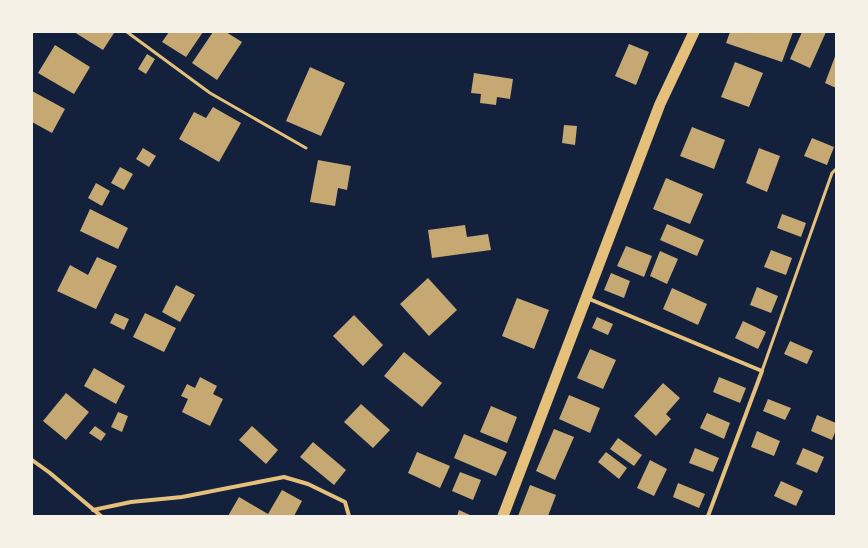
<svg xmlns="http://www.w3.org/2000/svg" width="868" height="548" font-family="Lora,serif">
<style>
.building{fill:#c6a872}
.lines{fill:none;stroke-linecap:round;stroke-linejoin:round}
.service{stroke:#e5c07b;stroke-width:3}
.minor{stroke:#e5c07b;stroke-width:4}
.trunk{stroke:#e5c07b;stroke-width:11}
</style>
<rect width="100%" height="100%" fill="#14213d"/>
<path class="building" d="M 74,32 L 113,32 L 114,33 L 103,50 Z
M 169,32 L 203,32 L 186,57 L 162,42 Z
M 213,32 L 226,32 L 242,42 L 217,80 L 192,63 Z
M 730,32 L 793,32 L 782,62 L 726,43 Z
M 802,32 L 826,32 L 810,68 L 790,59 Z
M 629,44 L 649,52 L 636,85 L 615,76 Z
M 55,45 L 90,67 L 74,94 L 38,73 Z
M 147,54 L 155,59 L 146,74 L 138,69 Z
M 836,54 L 836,88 L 825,83 Z
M 735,62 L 763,73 L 749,107 L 721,97 Z
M 310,67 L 345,83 L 321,136 L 286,121 Z
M 474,73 L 513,79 L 510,99 L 497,97 L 496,105 L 480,103 L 481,94 L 471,93 Z
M 32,91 L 65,109 L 52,133 L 32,122 Z
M 213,107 L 241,123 L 219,162 L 179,139 L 194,112 L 206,118 Z
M 564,125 L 577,126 L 575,145 L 562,143 Z
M 692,127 L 725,140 L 714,169 L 680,156 Z
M 812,138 L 834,147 L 827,165 L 804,156 Z
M 143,148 L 156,156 L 149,167 L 136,159 Z
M 759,148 L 780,156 L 767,192 L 746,183 Z
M 318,160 L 351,166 L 347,190 L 338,188 L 335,206 L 310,202 Z
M 120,167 L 133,174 L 124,190 L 111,183 Z
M 666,178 L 703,194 L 690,224 L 653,209 Z
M 96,183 L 110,191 L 102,206 L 88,198 Z
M 90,209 L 128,228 L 118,249 L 80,231 Z
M 782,214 L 806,223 L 801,237 L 777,228 Z
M 667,224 L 704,240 L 697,256 L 660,240 Z
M 465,225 L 467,237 L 488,234 L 491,250 L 432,258 L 428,230 Z
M 626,246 L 652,256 L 644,277 L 617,266 Z
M 771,250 L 792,258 L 786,275 L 764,267 Z
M 660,251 L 678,259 L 667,284 L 650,276 Z
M 97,257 L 117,266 L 96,309 L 57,291 L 70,265 L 88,275 Z
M 611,273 L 630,281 L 624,298 L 604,290 Z
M 428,278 L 457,310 L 429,336 L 400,304 Z
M 176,285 L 195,295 L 180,322 L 162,312 Z
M 757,287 L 778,296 L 771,313 L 750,305 Z
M 672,288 L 707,304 L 698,325 L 663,309 Z
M 517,298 L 549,310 L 534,349 L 502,336 Z
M 115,313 L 129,319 L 124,330 L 110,323 Z
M 145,313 L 176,328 L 164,352 L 133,337 Z
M 354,315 L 383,345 L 363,366 L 333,336 Z
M 597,317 L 613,324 L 608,335 L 592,328 Z
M 743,321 L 766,332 L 758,349 L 735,338 Z
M 790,341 L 813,351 L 807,364 L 784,354 Z
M 590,349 L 616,360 L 603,389 L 577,378 Z
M 404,352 L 442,383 L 422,407 L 384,376 Z
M 94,368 L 125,386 L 116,404 L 84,386 Z
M 200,377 L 217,386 L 213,394 L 223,399 L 210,426 L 182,412 L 188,399 L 181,396 L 187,384 L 195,388 Z
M 719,377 L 746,388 L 740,403 L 713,392 Z
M 663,383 L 680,398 L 666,414 L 671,419 L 656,436 L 634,416 Z
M 66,393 L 89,412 L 66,440 L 43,421 Z
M 569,395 L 600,408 L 590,433 L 559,419 Z
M 768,399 L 791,408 L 785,420 L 763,411 Z
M 361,404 L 390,430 L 373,448 L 344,422 Z
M 491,406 L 517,417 L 507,443 L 480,432 Z
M 118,412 L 128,416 L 122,432 L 111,427 Z
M 707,413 L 730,423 L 724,439 L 700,428 Z
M 817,415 L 836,423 L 836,430 L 832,440 L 811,431 Z
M 95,426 L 106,434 L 101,441 L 89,433 Z
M 252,426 L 278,450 L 266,464 L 239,440 Z
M 554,429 L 574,437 L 555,480 L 536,471 Z
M 757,431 L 780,441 L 774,456 L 751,447 Z
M 464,434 L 507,452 L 496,476 L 454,458 Z
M 618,438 L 642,455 L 634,466 L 610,449 Z
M 313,442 L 346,470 L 334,485 L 300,457 Z
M 695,448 L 719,458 L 713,472 L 689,463 Z
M 803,448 L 824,457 L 817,473 L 796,464 Z
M 417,452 L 450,466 L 440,488 L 408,473 Z
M 606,452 L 627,468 L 619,479 L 598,462 Z
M 650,460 L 667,469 L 654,496 L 637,488 Z
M 460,472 L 481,480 L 473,500 L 452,491 Z
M 781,481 L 803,491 L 796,506 L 774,496 Z
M 678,483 L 705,494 L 699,508 L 673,497 Z
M 530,485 L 556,495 L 548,516 L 518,516 Z
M 282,490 L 302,501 L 294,516 L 228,516 L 239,497 L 268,514 Z
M 459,510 L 472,516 L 457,516 Z"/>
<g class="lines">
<path class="service" d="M 127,32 L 210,93 L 306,148
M 762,371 L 832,173 L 836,169"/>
<path class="minor" d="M 587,298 L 762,371 L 708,516
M 32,460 L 50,473 L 101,516
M 93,510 L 131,502 L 182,497 L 284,477 L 308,484 L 345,502 L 349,516"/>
<path class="trunk" d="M 503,516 L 660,104 L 694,32"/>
</g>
<rect width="868" height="548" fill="none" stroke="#f6f1e7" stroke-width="66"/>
</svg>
